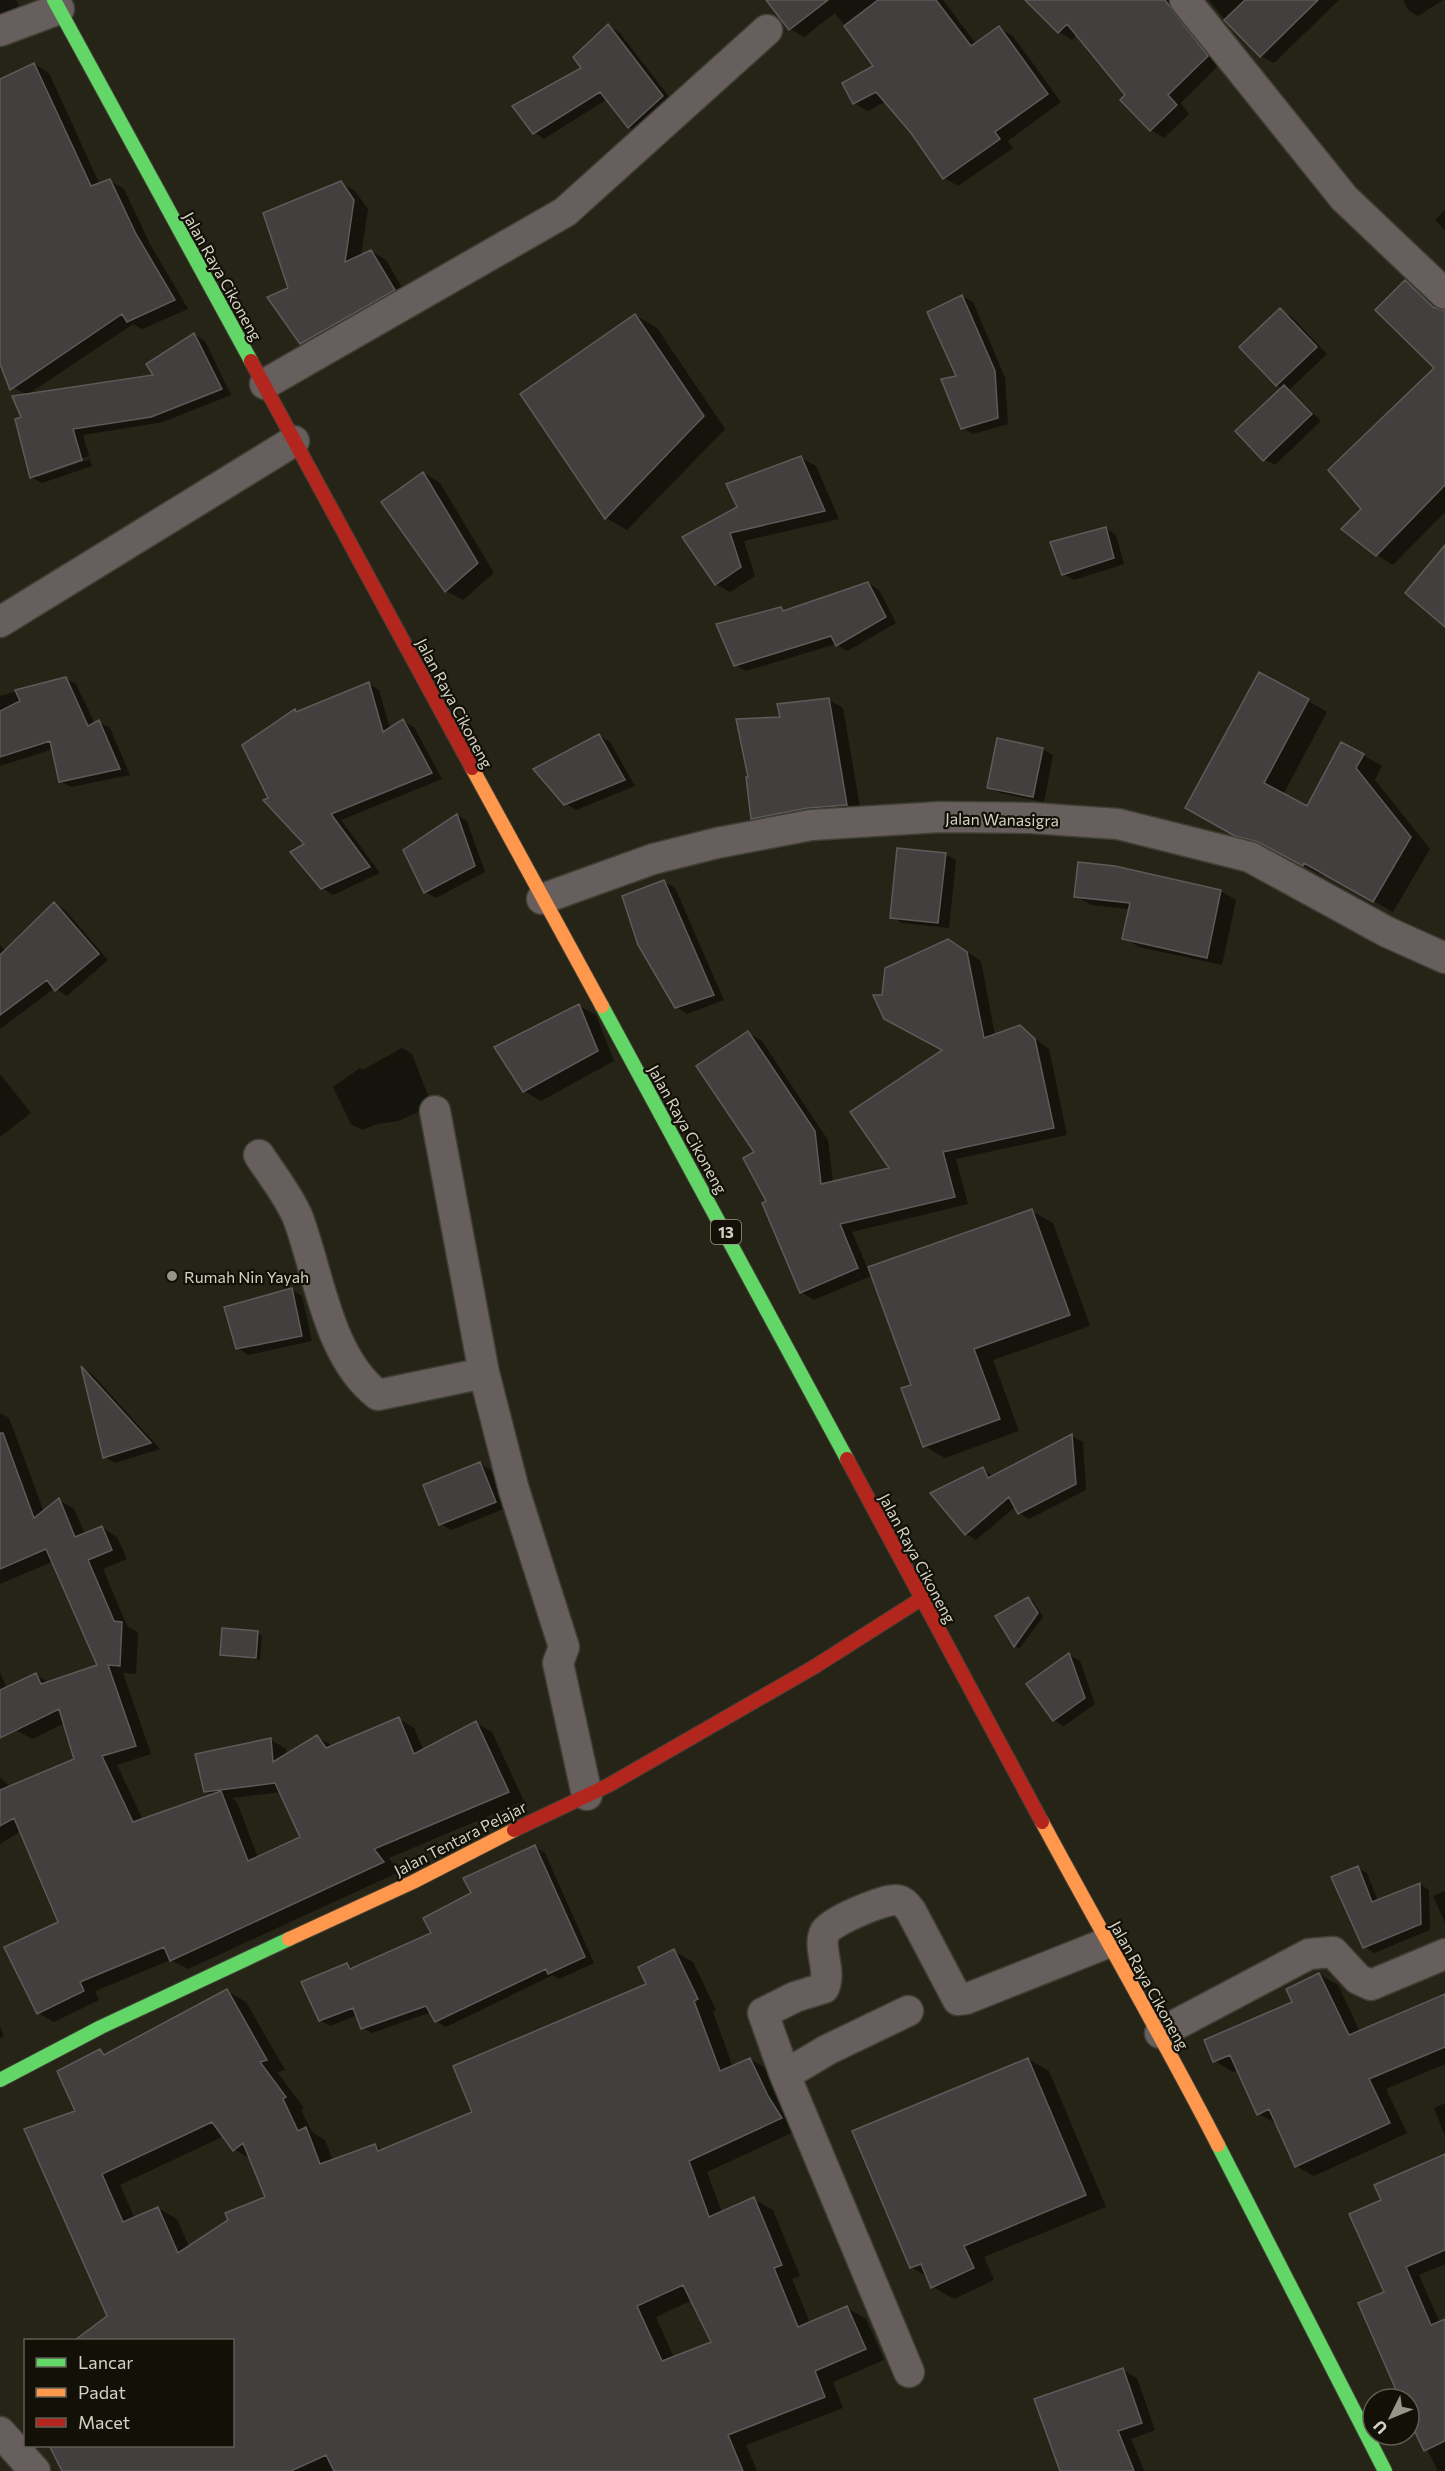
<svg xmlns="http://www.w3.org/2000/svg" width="1445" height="2471" font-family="Commissioner,sans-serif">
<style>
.shadow{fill:#0007;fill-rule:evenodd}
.building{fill:#433f3e;stroke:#5f5a5a;stroke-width:1.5;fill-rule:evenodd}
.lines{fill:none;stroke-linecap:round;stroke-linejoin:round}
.street-casing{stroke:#403f34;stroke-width:33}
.fast-casing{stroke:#403f34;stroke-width:16}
.slow-casing{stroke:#403f34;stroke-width:16}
.jam-casing{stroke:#403f34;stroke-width:16}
.street{stroke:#675e5e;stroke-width:30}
.fast{stroke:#63d668;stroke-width:14}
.slow{stroke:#ff974d;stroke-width:14}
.jam{stroke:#b3261e;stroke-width:14}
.poi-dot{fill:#979587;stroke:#121007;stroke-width:2}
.labels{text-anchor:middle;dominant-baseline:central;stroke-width:4.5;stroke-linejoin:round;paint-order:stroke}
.shield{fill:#121007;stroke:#9a988b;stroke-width:1.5}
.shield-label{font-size:15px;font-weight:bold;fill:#d4d2c4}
.street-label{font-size:16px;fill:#d4d2c4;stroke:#121007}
.poi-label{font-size:16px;fill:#d4d2c4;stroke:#121007;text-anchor:start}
</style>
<rect width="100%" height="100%" fill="#262417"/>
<path class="shadow" d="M 0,0 L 16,0 L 21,10 L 0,21 Z
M 768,0 L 943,0 L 976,44 L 999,28 L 1013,36 L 1061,102 L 1008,141 L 1013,148 L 958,186 L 944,178 L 912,132 L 886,101 L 868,111 L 854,103 L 876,66 L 835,13 L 804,37 L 790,29 Z
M 1027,0 L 1183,0 L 1220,64 L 1181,103 L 1189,114 L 1164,138 L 1151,130 L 1122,100 L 1127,95 L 1077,34 L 1072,40 L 1059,32 Z
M 1209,0 L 1339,0 L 1274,63 L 1261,56 L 1233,30 Z
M 1403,0 L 1443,0 L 1418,16 L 1408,10 Z
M 608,26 L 619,32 L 673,102 L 639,133 L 629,127 L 607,99 L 544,139 L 534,132 L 584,68 Z
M 34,64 L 49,73 L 100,185 L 110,181 L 124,189 L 150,244 L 188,309 L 142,329 L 133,324 L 27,395 L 13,387 L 0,353 L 0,80 Z
M 341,183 L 355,191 L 368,209 L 361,256 L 371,251 L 386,260 L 408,298 L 315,351 L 301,343 L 290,289 Z
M 1445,210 L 1445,230 L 1435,220 Z
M 1405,282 L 1422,291 L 1445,312 L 1445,512 L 1393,565 L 1377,555 L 1364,509 L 1437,368 Z
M 962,296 L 973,302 L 1005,378 L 1008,424 L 973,434 L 963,428 L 958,377 Z
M 1280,310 L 1291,316 L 1327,354 L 1289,390 L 1321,421 L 1275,465 L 1264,459 L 1283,389 L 1277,385 Z
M 635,315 L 657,328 L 725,429 L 627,530 L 606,518 Z
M 194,334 L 205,341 L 231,395 L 163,422 L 83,435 L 92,466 L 42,483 L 31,477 L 23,418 L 155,376 ZM 89,456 L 90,459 L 38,477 L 38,474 Z
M 801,458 L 816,466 L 839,519 L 744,541 L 755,576 L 730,592 L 716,584 L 684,537 L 739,507 Z
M 424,473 L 440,483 L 494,573 L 463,600 L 446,591 Z
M 1105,528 L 1116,535 L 1124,564 L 1074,580 L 1063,574 Z
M 868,583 L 879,590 L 896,623 L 847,651 L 836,644 L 746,671 L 735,665 L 781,609 L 786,611 Z
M 65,678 L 76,684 L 95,724 L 99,722 L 110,728 L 130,775 L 71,787 L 60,781 L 53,749 L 0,766 L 0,696 Z
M 369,684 L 379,690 L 390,729 L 403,721 L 414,727 L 442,779 L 341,820 L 380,873 L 333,895 L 322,888 L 307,845 L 270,799 L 295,711 L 298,713 Z
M 829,700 L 843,708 L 861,813 L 767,826 L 752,818 L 781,718 Z
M 1308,701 L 1327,712 L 1283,795 L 1307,808 L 1363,755 L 1382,766 L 1375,780 L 1430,849 L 1393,912 L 1324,873 L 1323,876 L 1279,852 L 1256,846 L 1206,819 Z
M 599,735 L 610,742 L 635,786 L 576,810 L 565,803 Z
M 1042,749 L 1053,755 L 1044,802 L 1000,793 L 989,787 Z
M 457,815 L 467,821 L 485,872 L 436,898 L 425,892 Z
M 945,854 L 956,860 L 949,928 L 902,923 L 892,917 Z
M 1115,867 L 1221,891 L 1236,900 L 1222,965 L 1139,947 L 1124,938 L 1130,909 L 1091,905 L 1076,896 Z
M 664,882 L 675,888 L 724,1000 L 687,1014 L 676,1007 Z
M 55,904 L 65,910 L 108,960 L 67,996 L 55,988 L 0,1029 L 0,945 L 6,951 Z
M 962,949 L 981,961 L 995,1036 L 1020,1027 L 1049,1049 L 1067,1135 L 956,1159 L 968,1204 L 852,1232 L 868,1269 L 1032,1211 L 1053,1223 L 1090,1326 L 993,1360 L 1019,1431 L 945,1458 L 924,1446 L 913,1386 L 873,1275 L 814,1300 L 801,1292 L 768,1202 L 756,1153 L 748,1033 L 762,1041 L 828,1140 L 833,1183 L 891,1169 L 944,1050 L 883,996 Z
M 579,1006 L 596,1015 L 614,1061 L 541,1101 L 524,1091 L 496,1048 Z
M 402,1048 L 412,1054 L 432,1106 L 398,1121 L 377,1124 L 362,1130 L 351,1124 L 333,1087 L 360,1068 L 363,1070 Z
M 0,1074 L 31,1113 L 0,1137 Z
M 292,1290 L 302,1296 L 312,1341 L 248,1355 L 238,1348 Z
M 83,1369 L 92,1374 L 160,1449 L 115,1463 L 105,1457 Z
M 0,1413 L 9,1418 L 44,1512 L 59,1500 L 74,1509 L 85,1534 L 102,1527 L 117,1537 L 127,1559 L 103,1569 L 127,1626 L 138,1632 L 136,1674 L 123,1673 L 151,1754 L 117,1765 L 143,1820 L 213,1795 L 205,1791 L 271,1740 L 286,1749 L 287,1755 L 317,1737 L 333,1746 L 399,1719 L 414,1728 L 424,1751 L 476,1723 L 492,1732 L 524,1801 L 389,1858 L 399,1872 L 188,1969 L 171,1960 L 95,1991 L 99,2000 L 54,2022 L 38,2013 L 60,1923 L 21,1831 L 0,1844 L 0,1777 L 10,1787 L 76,1760 L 65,1723 L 32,1739 L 16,1730 L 0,1728 L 0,1672 L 7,1689 L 36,1675 L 49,1682 L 99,1665 L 54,1561 L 0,1584 ZM 281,1792 L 302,1838 L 258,1858 L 237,1802 L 232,1798 Z
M 1072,1436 L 1083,1442 L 1086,1490 L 1029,1519 L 1019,1513 L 1015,1507 L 976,1540 L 966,1534 L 982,1469 L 994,1477 Z
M 480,1464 L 491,1470 L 506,1508 L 451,1530 L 441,1524 Z
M 1028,1598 L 1033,1601 L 1043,1617 L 1019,1649 L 1015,1646 L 997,1617 Z
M 257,1633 L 262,1635 L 260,1660 L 221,1654 Z
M 1069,1655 L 1080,1661 L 1095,1704 L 1064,1726 L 1054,1720 Z
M 535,1847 L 545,1853 L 594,1963 L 559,1979 L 553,1975 L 446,2027 L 436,2021 L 431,2012 L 372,2033 L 362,2028 L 358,2015 L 330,2026 L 320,2020 L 347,1964 L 355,1969 L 433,1934 L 473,1894 Z
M 1358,1868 L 1367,1873 L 1378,1901 L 1420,1884 L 1429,1890 L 1430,1930 L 1374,1953 L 1365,1947 Z
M 1445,1891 L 1445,1923 L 1433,1896 Z
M 674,1951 L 693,1962 L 716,2010 L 713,2012 L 733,2067 L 750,2059 L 769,2070 L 800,2129 L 707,2172 L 722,2213 L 754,2199 L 773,2210 L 800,2276 L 792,2279 L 810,2323 L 847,2308 L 866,2319 L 884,2360 L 833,2382 L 843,2408 L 746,2445 L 757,2471 L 64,2471 L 232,2446 L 232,2340 L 98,2340 L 91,2331 L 109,2317 L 77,2111 L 100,2050 L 108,2055 L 227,1991 L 246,2002 L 285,2070 L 277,2072 L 304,2108 L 301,2110 L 312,2132 L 325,2140 L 333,2161 L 375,2145 L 384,2151 L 474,2112 L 649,1985 ZM 224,2136 L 234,2149 L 251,2159 L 267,2198 L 189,2247 L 177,2219 L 158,2208 L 135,2219 L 120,2185 ZM 692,2300 L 713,2343 L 674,2358 L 656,2317 Z
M 1319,1974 L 1338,1985 L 1360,2032 L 1445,2008 L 1445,2064 L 1386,2089 L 1407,2133 L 1314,2176 L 1296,2166 L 1277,2124 L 1259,2114 L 1238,2070 L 1233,2072 L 1215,2061 L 1294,2003 Z
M 0,2027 L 4,2036 L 0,2038 Z
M 1028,2059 L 1049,2071 L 1106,2207 L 984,2257 L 994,2280 L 954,2299 L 933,2287 L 928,2277 L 911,2267 Z
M 1445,2103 L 1445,2136 L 1434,2108 Z
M 1445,2162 L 1445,2264 L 1419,2275 L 1440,2323 L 1445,2321 L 1445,2471 L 1438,2471 L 1409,2415 L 1409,2399 L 1401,2399 L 1386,2293 L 1383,2201 Z
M 1123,2370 L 1137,2378 L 1155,2430 L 1131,2439 L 1144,2471 L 1081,2471 Z"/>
<path class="building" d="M 766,0 L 828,0 L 789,30 Z
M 878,0 L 936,0 L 971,46 L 999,26 L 1048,94 L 995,132 L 1000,139 L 943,179 L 911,133 L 876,92 L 853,104 L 842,83 L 873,66 L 844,26 Z
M 1025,0 L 1165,0 L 1208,56 L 1168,95 L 1177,105 L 1150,131 L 1120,100 L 1125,95 L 1067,24 L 1058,33 Z
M 1245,0 L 1318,0 L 1260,57 L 1224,20 Z
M 608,24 L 663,96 L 628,128 L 600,92 L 533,134 L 512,106 L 581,68 L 573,57 Z
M 34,63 L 91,186 L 110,179 L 136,234 L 175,300 L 127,322 L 122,314 L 10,390 L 0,364 L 0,79 Z
M 341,181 L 354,200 L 345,262 L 371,250 L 395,290 L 300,344 L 267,297 L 288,288 L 263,213 Z
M 1405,280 L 1433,307 L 1445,311 L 1445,485 L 1376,556 L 1341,529 L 1361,509 L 1328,470 L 1434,368 L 1375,310 Z
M 962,295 L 995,371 L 998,418 L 961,429 L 941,379 L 956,376 L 927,312 Z
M 1280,308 L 1317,347 L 1276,386 L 1239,347 Z
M 635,314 L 704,416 L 605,519 L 520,394 Z
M 194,333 L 222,389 L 151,417 L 73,429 L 82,460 L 30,478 L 15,419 L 21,417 L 12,396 L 153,375 L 146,364 Z
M 1284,385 L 1312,414 L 1263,461 L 1235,431 Z
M 801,456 L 825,511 L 730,533 L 741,567 L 715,585 L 682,537 L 737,507 L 726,484 Z
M 423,472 L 478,563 L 445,592 L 381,502 Z
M 1106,527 L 1114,558 L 1062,575 L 1050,542 Z
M 1445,545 L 1445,627 L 1405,593 Z
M 868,582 L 886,617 L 836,646 L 831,636 L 734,666 L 716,624 L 781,607 L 783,611 Z
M 1259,672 L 1309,699 L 1264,783 L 1307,806 L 1341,742 L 1364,754 L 1356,768 L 1411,837 L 1373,902 L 1304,863 L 1303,866 L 1258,842 L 1235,836 L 1185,808 Z
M 66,677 L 88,726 L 99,720 L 120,769 L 59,782 L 50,741 L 0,757 L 0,711 L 20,701 L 15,690 Z
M 369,682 L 383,732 L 403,719 L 432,773 L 331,814 L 370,867 L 321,889 L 290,852 L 304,844 L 263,800 L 268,798 L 242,745 L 295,709 L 296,712 Z
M 829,698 L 847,805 L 808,808 L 751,819 L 746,777 L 748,777 L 736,719 L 780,717 L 777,704 Z
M 599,734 L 625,780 L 564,805 L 533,769 Z
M 997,738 L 1043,748 L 1033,797 L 987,788 Z
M 457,814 L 475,866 L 424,893 L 403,850 Z
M 897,848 L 946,853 L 938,923 L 890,918 Z
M 1078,862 L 1115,866 L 1221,890 L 1207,958 L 1122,939 L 1130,903 L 1074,897 Z
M 664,880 L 714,995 L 675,1008 L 638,945 L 622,896 Z
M 54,902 L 99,954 L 55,991 L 47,980 L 0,1015 L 0,955 Z
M 948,939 L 967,952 L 984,1038 L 1020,1025 L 1035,1039 L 1054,1128 L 943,1152 L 955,1197 L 840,1224 L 858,1268 L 800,1293 L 762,1203 L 766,1201 L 743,1158 L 754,1152 L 696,1066 L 748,1031 L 815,1131 L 821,1184 L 889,1168 L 850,1112 L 942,1050 L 884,1019 L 873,995 L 882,995 L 885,968 Z
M 579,1004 L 598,1051 L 523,1092 L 494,1047 Z
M 1032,1209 L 1070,1315 L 974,1349 L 1000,1419 L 923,1447 L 901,1388 L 911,1385 L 868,1267 Z
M 292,1288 L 302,1336 L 236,1349 L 224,1307 Z
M 81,1366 L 151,1443 L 103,1458 Z
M 0,1433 L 3,1433 L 34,1518 L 59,1498 L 75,1537 L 102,1526 L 112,1550 L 88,1560 L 114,1621 L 122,1622 L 120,1666 L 108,1665 L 136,1746 L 102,1756 L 133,1822 L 221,1791 L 248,1861 L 300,1837 L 275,1783 L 204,1792 L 195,1754 L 271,1738 L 273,1762 L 317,1735 L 326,1748 L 399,1717 L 414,1754 L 476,1721 L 509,1792 L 374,1849 L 384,1862 L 170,1961 L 164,1947 L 80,1982 L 84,1991 L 37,2014 L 4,1947 L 58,1922 L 14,1818 L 0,1826 L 0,1790 L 74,1759 L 59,1709 L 0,1738 L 0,1690 L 36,1673 L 41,1684 L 97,1665 L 46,1549 L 0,1569 Z
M 1072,1434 L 1076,1484 L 1018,1514 L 1009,1497 L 965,1535 L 930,1493 L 983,1467 L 988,1478 Z
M 480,1462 L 496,1502 L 439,1525 L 423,1485 Z
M 1028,1597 L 1038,1613 L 1014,1647 L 995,1616 Z
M 222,1628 L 258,1631 L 256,1658 L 220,1655 Z
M 1069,1653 L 1085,1698 L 1053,1721 L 1026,1684 Z
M 535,1845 L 585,1957 L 548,1974 L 546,1969 L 435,2022 L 426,2006 L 361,2029 L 353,2008 L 319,2021 L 301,1982 L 347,1963 L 350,1969 L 431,1933 L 423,1918 L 471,1893 L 463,1878 Z
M 1358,1866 L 1372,1902 L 1420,1883 L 1421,1924 L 1363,1948 L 1331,1877 Z
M 674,1949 L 698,1999 L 694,2001 L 720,2071 L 750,2058 L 768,2096 L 782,2118 L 689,2161 L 709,2217 L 754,2197 L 782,2265 L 774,2268 L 798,2327 L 847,2306 L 866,2349 L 815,2371 L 825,2397 L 728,2435 L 743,2471 L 334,2471 L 326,2455 L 291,2471 L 62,2471 L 49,2445 L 232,2445 L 232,2340 L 75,2340 L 107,2316 L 24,2129 L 75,2111 L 57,2071 L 100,2049 L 104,2055 L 227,1989 L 267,2060 L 260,2062 L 286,2097 L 283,2099 L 298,2131 L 306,2127 L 320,2164 L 375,2144 L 378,2151 L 472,2112 L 453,2066 L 646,1984 L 638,1967 ZM 212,2122 L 233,2151 L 243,2143 L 265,2197 L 225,2213 L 228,2220 L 178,2253 L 158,2207 L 123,2222 L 102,2174 ZM 683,2285 L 711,2342 L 662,2361 L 637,2306 Z
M 1319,1973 L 1349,2035 L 1445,1994 L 1445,2047 L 1369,2079 L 1390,2123 L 1295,2167 L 1269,2109 L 1257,2115 L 1230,2055 L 1213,2062 L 1204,2040 L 1292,2002 L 1286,1989 Z
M 1028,2058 L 1086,2195 L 964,2246 L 974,2268 L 931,2288 L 921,2264 L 910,2268 L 852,2131 Z
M 1445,2154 L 1445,2250 L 1406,2267 L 1431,2325 L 1445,2319 L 1445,2441 L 1424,2451 L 1409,2419 L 1409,2399 L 1400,2399 L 1358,2303 L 1384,2292 L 1349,2214 L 1381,2200 L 1374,2185 Z
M 1123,2368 L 1142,2423 L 1118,2431 L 1134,2471 L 1060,2471 L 1034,2399 Z"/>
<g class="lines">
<g class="street-casing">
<path id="street" d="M 1185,0 L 1344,198 L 1445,294
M 0,31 L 59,9
M 265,384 L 565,212 L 767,30
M 0,622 L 294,441
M 542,899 L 653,859 L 717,843 L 811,825 L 940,817 L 1031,818 L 1118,824 L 1250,857 L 1387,932 L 1445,958
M 435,1111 L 484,1373 L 514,1490 L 564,1647 L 558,1663 L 587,1795
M 259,1155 C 272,1175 289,1196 298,1218 C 319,1274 328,1357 378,1395 L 484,1373
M 908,2011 L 827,2050 L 785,2075 L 763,2013 L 795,1997 L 824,1988 C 832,1970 817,1948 825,1932 C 829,1922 886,1898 897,1900 C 904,1901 907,1906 911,1911 L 958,2000 L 966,1999 L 1107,1943
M 1160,2033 L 1309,1954 L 1333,1952 L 1358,1979 L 1371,1985 L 1445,1954
M 785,2075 L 909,2372
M 0,2432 L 35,2471"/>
</g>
<g class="fast-casing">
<path id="fast" d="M 54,0 L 251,361
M 602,1006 L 847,1459
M 0,2080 L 101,2027 L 289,1939
M 1218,2145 L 1385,2471"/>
</g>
<g class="slow-casing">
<path id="slow" d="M 472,768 L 602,1006
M 1042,1822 C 1100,1930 1162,2036 1218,2145
M 289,1939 L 413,1882 L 514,1830"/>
</g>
<g class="jam-casing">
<path id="jam" d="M 251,361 L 472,768
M 847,1459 L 1042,1822
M 514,1830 L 609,1785 L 814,1667 L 921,1599"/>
</g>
<use href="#street" class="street"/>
<use href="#fast" class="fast"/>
<use href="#slow" class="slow"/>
<use href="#jam" class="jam"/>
</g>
<circle class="poi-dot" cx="172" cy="1276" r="6"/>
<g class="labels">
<rect class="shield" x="711" y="1220" width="30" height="24" rx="4.5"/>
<g class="shield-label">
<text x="726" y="1232">13</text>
</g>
<g class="street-label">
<text transform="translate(223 276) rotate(61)">Jalan Raya Cikoneng</text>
<text transform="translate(455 703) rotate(62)">Jalan Raya Cikoneng</text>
<text transform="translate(1002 819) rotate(1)">Jalan Wanasigra</text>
<text transform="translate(688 1129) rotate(61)">Jalan Raya Cikoneng</text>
<text transform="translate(918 1558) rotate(62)">Jalan Raya Cikoneng</text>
<text transform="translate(460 1838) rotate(-27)">Jalan Tentara Pelajar</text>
<text transform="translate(1150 1985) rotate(61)">Jalan Raya Cikoneng</text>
</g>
<g class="poi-label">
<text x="184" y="1276">Rumah Nin Yayah</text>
</g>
</g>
<rect x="24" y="2339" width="210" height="108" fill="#121007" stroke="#605e53" stroke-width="1.5"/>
<rect x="36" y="2358" width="30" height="9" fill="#63d668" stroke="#605e53" stroke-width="1.5"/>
<text x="78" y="2369" font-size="18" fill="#d4d2c4">Lancar</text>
<rect x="36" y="2388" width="30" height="9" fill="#ff974d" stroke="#605e53" stroke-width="1.5"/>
<text x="78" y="2399" font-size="18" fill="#d4d2c4">Padat</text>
<rect x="36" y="2418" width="30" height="9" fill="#b3261e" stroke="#605e53" stroke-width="1.5"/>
<text x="78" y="2429" font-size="18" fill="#d4d2c4">Macet</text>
<g transform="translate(1391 2417) rotate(227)"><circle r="28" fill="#121007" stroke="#605e53" stroke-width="1.5"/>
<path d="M0-4.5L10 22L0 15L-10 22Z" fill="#979587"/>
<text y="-9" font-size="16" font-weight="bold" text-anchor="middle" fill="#d4d2c4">U</text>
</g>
</svg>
